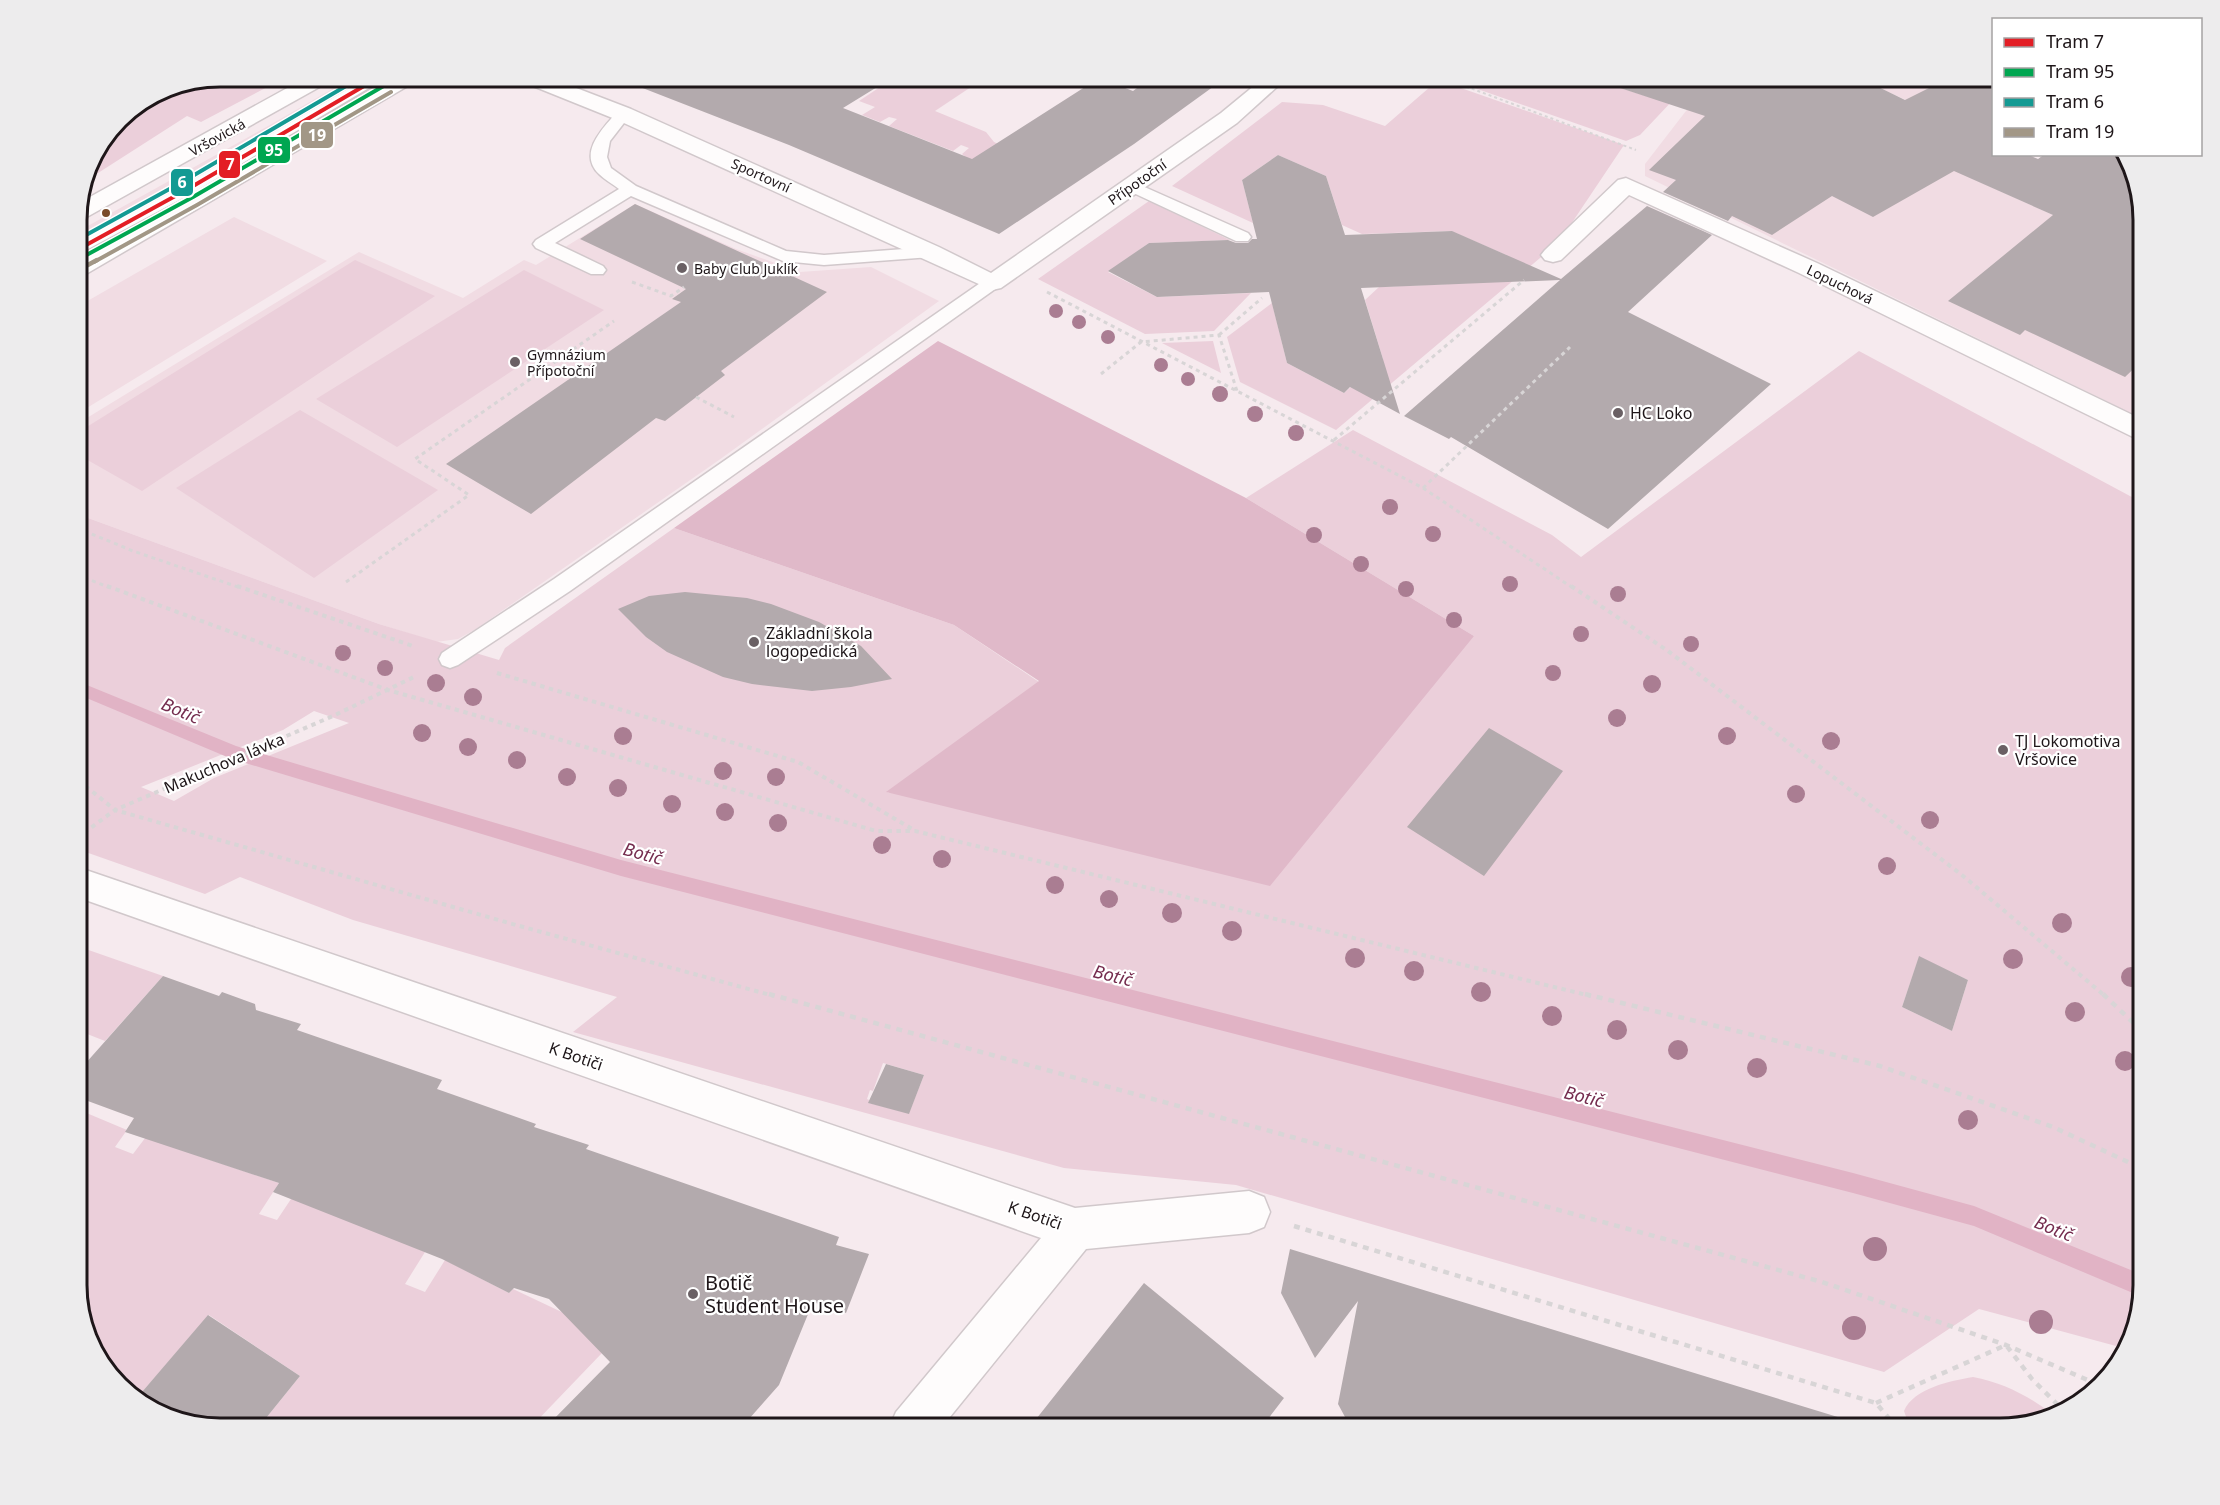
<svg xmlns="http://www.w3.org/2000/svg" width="2220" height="1505" font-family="'Noto Sans',sans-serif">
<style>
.built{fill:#f1dce3}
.green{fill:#ebcfda;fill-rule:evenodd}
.forest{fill:#e0b9c9}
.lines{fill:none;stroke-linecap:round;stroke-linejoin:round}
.stream{fill:#e1b3c5;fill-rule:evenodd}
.building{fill:#b3aaad}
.lane-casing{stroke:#d1c8cb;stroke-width:3}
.street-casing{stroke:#d1c8cb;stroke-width:3}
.secondary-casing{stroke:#d1c8cb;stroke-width:3}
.path-far3{stroke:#d8d5d6;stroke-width:2;stroke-dasharray:3 3;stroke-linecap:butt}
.path-far2{stroke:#d8d5d6;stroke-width:3;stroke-dasharray:4 4;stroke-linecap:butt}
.path-far1{stroke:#d8d5d6;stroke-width:4;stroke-dasharray:4.5 4.5;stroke-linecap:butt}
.path{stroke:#d8d5d6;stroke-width:4.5;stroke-dasharray:6 6;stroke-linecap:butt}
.lane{fill:#fefcfc;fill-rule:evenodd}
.street{fill:#fefcfc;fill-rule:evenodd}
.secondary{fill:#fefcfc;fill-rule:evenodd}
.tram-1-casing{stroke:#fff;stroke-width:7}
.tram-2-casing{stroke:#fff;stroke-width:7}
.tram-3-casing{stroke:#fff;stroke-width:7}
.tram-4-far1-casing{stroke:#fff;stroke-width:7}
.tram-4-casing{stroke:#fff;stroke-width:8}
.tram-1{stroke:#e31e25;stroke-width:4}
.tram-2{stroke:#00a651;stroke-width:4}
.tram-3{stroke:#149a93;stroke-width:4}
.tram-4-far1{stroke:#a29786;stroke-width:4}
.tram-4{stroke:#a29786;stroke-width:4.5}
.tree{fill:#aa7d92}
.bus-dot{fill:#7a4b2a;stroke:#fff;stroke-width:2}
.poi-dot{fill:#6a6064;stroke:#fff;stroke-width:2}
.labels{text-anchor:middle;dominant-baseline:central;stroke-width:4.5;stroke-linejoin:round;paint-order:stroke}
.far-street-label{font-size:14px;fill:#1e1619;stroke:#fff}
.far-poi-label{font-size:14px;fill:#1e1619;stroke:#fff;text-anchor:start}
.poi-label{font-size:16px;fill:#1e1619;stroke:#fff;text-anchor:start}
.street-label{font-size:16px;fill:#1e1619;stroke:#fff}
.water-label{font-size:18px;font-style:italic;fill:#752d4f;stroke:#fff}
.near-poi-label{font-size:20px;fill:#1e1619;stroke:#fff;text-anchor:start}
.rim{fill:none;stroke:#1e1619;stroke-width:3}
.line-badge{stroke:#fff;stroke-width:2}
.badge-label{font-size:16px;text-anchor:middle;font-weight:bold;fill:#fff}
</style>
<rect width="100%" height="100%" fill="#f6eaee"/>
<path class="built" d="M 353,77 L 393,77 L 235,169 L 77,256 L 77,232 L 270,125 Z
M 1856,77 L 1993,77 L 1936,114 Z
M 1706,85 L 1947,167 L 2143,256 L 2143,419 L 1645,176 L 1645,164 Z
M 635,204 L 736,249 L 800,272 L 871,267 L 939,301 L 719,460 L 476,629 L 458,639 L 436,642 L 379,624 L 77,514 L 77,424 L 359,252 L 463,298 L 524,260 L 536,265 Z
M 234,217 L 327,261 L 77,414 L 77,307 Z"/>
<path class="green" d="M 220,77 L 271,77 L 273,84 L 201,122 L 187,116 L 84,182 L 88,165 L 119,118 L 165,87 Z
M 895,77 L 969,77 L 980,81 L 935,111 L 986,132 L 994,142 L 1013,151 L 974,164 L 962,154 L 969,148 L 961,145 L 953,151 L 889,126 L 897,119 L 889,117 L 880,122 L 862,115 L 875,107 L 859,101 Z
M 1443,77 L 1586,77 L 1649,97 L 1692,80 L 1640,135 L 1626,141 Z
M 1438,80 L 1624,145 L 1559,242 L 1336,430 L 1240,382 L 1227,337 L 1272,303 L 1287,363 L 1344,393 L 1383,359 L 1365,300 L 1379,287 L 1472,283 L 1506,255 L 1451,231 L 1362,234 L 1342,225 L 1326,176 L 1278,155 L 1242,180 L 1253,223 L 1172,186 L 1282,102 L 1323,105 L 1385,126 Z
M 1149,201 L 1230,240 L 1149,243 L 1108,272 L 1157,297 L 1251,293 L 1214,331 L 1145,334 L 1038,279 Z
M 355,260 L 435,296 L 142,491 L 77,454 L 77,433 Z
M 524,270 L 604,310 L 397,447 L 316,399 Z
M 1213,341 L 1221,373 L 1162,343 Z
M 1859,351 L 2143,503 L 2143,1285 L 2124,1350 L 2116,1346 L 1979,1309 L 1884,1372 L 1236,1185 L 1064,1168 L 573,1032 L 617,997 L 353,920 L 240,877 L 205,894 L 77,849 L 77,514 L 379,624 L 499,660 L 505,648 L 674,528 L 954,625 L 1039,682 L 887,793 L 1474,636 L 1246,498 L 1353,430 L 1552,535 L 1581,557 ZM 314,711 L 349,723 L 214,778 L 174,801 L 141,787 L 283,730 ZM 1919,957 L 1968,980 L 1952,1031 L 1902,1007 ZM 883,1063 L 924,1075 L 909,1113 L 869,1103 L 869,1100 L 867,1099 L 870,1090 L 873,1091 Z
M 300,410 L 438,490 L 314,578 L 176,488 Z
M 77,946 L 163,976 L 105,1041 L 77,1030 Z
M 77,1109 L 127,1130 L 115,1147 L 133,1154 L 155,1125 L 196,1155 L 279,1183 L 259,1214 L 277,1220 L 297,1190 L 425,1252 L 405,1284 L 425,1292 L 445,1260 L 509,1293 L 513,1289 L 568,1315 L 602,1353 L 530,1428 L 258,1428 L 300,1376 L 209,1315 L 136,1399 L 96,1356 L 77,1294 Z
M 1973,1377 C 2004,1383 2029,1396 2055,1416 L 2000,1428 L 1910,1428 L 1904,1411 C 1914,1388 1950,1381 1973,1377 Z"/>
<path class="forest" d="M 938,341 L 1246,498 L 1474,636 L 1270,886 L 886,792 L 1039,681 L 954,625 L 674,528 Z"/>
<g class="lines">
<path class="stream" d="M 77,681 L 236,746 L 621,860 L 1853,1173 L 1974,1206 L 2143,1275 L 2140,1296 L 1974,1226 L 1853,1193 L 621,876 L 232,759 L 77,694 Z"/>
</g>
<path class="building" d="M 622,76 L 895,76 L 843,108 L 972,159 L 1099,78 L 1133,91 L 1153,76 L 1228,76 L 1134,144 L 999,234 L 789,145 L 622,80 Z
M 1612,76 L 1856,76 L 1905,100 L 1953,76 L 1994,76 L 1994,154 L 2026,154 L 2038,159 L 2045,154 L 2126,154 L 2144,220 L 2144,359 L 2125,377 L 2025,330 L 2020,335 L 1948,301 L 2053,215 L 1954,171 L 1873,217 L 1832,196 L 1772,235 L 1732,216 L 1728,221 L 1663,192 L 1676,180 L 1649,170 L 1705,116 L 1611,85 Z
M 1278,155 L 1326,176 L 1345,235 L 1452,231 L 1561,279 L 1647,206 L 1712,235 L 1628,312 L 1771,384 L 1608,529 L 1451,437 L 1449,439 L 1404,416 L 1560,280 L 1361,288 L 1400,414 L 1350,387 L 1344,393 L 1287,363 L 1269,292 L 1157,297 L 1108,271 L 1149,243 L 1228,240 L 1236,243 L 1248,243 L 1252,239 L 1257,239 L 1242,180 Z
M 635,204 L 827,292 L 721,371 L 725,375 L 665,421 L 656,418 L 531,514 L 446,464 L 681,302 L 672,299 L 686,289 L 580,239 Z
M 685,592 L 747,598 L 771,604 L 819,622 L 861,646 L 892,679 L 851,687 L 812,691 L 752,684 L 723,677 L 667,652 L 646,637 L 618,609 L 649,596 Z
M 1489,728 L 1563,771 L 1484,876 L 1407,827 Z
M 1919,956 L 1968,980 L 1952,1031 L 1902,1007 Z
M 163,976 L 219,996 L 222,992 L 255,1004 L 256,1010 L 301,1024 L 297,1030 L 442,1080 L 437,1089 L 536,1124 L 534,1127 L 589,1145 L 586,1149 L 839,1237 L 836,1245 L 869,1254 L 846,1313 L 813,1302 L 779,1385 L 741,1428 L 545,1428 L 610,1362 L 549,1299 L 514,1288 L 509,1293 L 442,1259 L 273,1192 L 279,1183 L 125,1132 L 134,1118 L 77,1097 L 77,1073 Z
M 886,1064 L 924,1075 L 909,1114 L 868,1103 Z
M 1290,1249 L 1841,1418 L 1839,1428 L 1351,1428 L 1338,1404 L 1358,1301 L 1315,1358 L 1281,1293 Z
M 1144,1283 L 1284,1398 L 1261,1428 L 1029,1428 Z
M 208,1315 L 300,1376 L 258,1428 L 220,1428 L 140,1404 L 136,1399 Z"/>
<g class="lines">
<g class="lane-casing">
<path id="lane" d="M 370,76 L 389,76 L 194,192 L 77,255 L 77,243 L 182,186 Z
M 623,109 L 631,114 L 610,141 L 607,157 L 611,168 L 636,186 L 786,251 L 824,255 L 931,247 L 937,248 L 940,252 L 937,256 L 931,257 L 824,265 L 783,261 L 631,196 L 555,243 L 603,266 L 606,270 L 603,274 L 591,274 L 536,248 L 533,244 L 536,240 L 619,189 C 613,184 605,180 599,174 C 577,153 604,127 618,111 Z
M 1131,181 L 1248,233 L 1251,237 L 1248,241 L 1236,241 L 1125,189 L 1123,186 Z
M 992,278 L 998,279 L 1001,283 L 998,287 L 570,591 L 458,665 L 450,668 L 442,665 L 439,659 L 442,653 L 554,579 L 986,279 Z"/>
</g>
<g class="street-casing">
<path id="street" d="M 515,76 L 545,76 L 631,109 L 939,247 L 991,273 L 1221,113 L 1266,76 L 1289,76 L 1237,123 L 1001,288 L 992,290 L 615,119 L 518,80 Z
M 1626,178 L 1817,263 L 2143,420 L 2143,440 L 2133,437 L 1799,273 L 1629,195 L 1561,260 L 1553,262 L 1545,260 L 1541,255 L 1545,250 L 1618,180 Z
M 77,867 L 1075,1208 L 1249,1191 L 1264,1197 L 1270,1212 L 1264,1227 L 1249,1233 L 1086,1249 L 941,1428 L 889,1428 L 896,1412 L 1041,1238 L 77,897 Z"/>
</g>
<g class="secondary-casing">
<path id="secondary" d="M 309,76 L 335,76 L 332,80 L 85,218 L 77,220 L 79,203 Z
M 395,76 L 421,76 L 418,80 L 86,274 L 77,276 L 77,259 Z"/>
</g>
<path class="path-far3" d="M 1438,76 L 1636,150"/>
<path class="path-far2" d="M 632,282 L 671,296 L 684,287
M 1047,292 L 1423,488 L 1573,588
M 1219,335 L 1262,298
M 1101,374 L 1141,342 L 1219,335 L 1237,391
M 696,397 L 734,417
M 1334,440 L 1524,280
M 1423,488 L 1570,347
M 77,528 L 133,551 L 241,588
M 77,575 L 111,588
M 346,582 L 469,495 L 415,459 L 614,321"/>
<path class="path-far1" d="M 107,586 L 388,690 L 876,831 L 915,831 L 1591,996
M 237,586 L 413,646
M 1571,586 L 1668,651 L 1962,875 L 2105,996
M 497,673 L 798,762 L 914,830
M 77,783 L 88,788 L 115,810 L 516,925 L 774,996
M 77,838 L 115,810 L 333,716 L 416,676"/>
<path class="path" d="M 769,994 L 1822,1282 L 2006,1345 L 2097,1384
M 1585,994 L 1880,1066 L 2053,1127 L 2143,1169
M 2103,994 L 2143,1032
M 1294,1226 L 1876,1403 L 1897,1428
M 1876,1403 L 2006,1345 L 2032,1379 L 2065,1412"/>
<use href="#lane" class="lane"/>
<use href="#street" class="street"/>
<use href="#secondary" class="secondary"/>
<g class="tram-1-casing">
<path id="tram-1" d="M 77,250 L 188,189 L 381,76"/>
</g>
<g class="tram-2-casing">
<path id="tram-2" d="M 81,258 L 193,197 L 387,84"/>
</g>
<g class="tram-3-casing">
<path id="tram-3" d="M 77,240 L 184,181 L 363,76"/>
</g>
<g class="tram-4-far1-casing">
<path id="tram-4-far1" d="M 94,262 L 197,205 L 391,92"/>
</g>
<g class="tram-4-casing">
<path id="tram-4" d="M 86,266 L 97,260"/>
</g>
<use href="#tram-1" class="tram-1"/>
<use href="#tram-2" class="tram-2"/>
<use href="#tram-3" class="tram-3"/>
<use href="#tram-4-far1" class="tram-4-far1"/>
<use href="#tram-4" class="tram-4"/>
</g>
<g class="tree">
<circle cx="1056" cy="311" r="7"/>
<circle cx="1079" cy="322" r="7"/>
<circle cx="1108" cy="337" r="7"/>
<circle cx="1161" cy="365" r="7"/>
<circle cx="1188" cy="379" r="7"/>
<circle cx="1220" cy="394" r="8"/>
<circle cx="1255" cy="414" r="8"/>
<circle cx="1296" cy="433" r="8"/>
<circle cx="1390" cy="507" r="8"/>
<circle cx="1433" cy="534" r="8"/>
<circle cx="1314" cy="535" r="8"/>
<circle cx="1361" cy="564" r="8"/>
<circle cx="1510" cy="584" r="8"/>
<circle cx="1406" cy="589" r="8"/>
<circle cx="1618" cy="594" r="8"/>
<circle cx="1454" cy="620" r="8"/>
<circle cx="1581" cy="634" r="8"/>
<circle cx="1691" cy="644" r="8"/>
<circle cx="343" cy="653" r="8"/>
<circle cx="385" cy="668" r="8"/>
<circle cx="1553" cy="673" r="8"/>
<circle cx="436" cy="683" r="9"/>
<circle cx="1652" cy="684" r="9"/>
<circle cx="473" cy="697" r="9"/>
<circle cx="1617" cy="718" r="9"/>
<circle cx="422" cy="733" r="9"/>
<circle cx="623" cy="736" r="9"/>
<circle cx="1727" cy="736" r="9"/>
<circle cx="1831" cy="741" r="9"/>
<circle cx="468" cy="747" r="9"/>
<circle cx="517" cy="760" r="9"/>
<circle cx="723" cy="771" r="9"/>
<circle cx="567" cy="777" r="9"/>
<circle cx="776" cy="777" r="9"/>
<circle cx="618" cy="788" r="9"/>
<circle cx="1796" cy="794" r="9"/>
<circle cx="672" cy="804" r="9"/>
<circle cx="725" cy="812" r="9"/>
<circle cx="1930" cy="820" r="9"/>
<circle cx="778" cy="823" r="9"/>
<circle cx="882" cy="845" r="9"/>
<circle cx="942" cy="859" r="9"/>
<circle cx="1887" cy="866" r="9"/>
<circle cx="1055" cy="885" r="9"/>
<circle cx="1109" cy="899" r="9"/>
<circle cx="1172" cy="913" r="10"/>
<circle cx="2062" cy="923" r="10"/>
<circle cx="1232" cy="931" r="10"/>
<circle cx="1355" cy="958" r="10"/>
<circle cx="2013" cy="959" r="10"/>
<circle cx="1414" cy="971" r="10"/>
<circle cx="2131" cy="977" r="10"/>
<circle cx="1481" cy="992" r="10"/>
<circle cx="2075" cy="1012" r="10"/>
<circle cx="1552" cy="1016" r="10"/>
<circle cx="1617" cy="1030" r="10"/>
<circle cx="1678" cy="1050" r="10"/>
<circle cx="2125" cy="1061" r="10"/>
<circle cx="1757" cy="1068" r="10"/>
<circle cx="1968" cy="1120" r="10"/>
<circle cx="1875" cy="1249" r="12"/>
<circle cx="2041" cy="1322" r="12"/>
<circle cx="1854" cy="1328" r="12"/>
</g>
<circle class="bus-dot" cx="106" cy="213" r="5"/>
<g class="poi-dot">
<circle cx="682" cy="268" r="6"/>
<circle cx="515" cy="362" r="6"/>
<circle cx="1618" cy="413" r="6"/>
<circle cx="754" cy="642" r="6"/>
<circle cx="2003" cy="750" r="6"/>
<circle cx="693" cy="1294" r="6"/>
</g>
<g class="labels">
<g class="far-street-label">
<text transform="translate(217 137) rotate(-29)">Vršovická</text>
<text transform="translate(761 175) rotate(24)">Sportovní</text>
<text transform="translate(1137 182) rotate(-35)">Přípotoční</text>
<text transform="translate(1840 284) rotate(26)">Lopuchová</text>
</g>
<g class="far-poi-label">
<text x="694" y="268">Baby Club Juklík</text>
<text x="527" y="354">Gymnázium<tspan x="527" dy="16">Přípotoční</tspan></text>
</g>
<g class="poi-label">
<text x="1630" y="413">HC Loko</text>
<text x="766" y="633">Základní škola<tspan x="766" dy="18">logopedická</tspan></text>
<text x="2015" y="741">TJ Lokomotiva<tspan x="2015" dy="18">Vršovice</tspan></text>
</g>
<g class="street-label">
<text transform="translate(224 763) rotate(-23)">Makuchova lávka</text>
<text transform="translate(576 1056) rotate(19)">K Botiči</text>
<text transform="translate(1035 1215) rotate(19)">K Botiči</text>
</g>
<g class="water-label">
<text transform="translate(181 710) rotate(23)">Botič</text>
<text transform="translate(643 853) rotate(15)">Botič</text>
<text transform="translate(1113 975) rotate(14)">Botič</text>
<text transform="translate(1584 1096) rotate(14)">Botič</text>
<text transform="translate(2054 1228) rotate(22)">Botič</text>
</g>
<g class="near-poi-label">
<text x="705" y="1282">Botič<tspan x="705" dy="23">Student House</tspan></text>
</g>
</g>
<path d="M0 0H2220V1505H0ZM220 87H2000A133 133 0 0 1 2133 220V1285A133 133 0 0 1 2000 1418H220A133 133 0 0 1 87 1285V220A133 133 0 0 1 220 87Z" fill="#edeced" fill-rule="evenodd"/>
<path class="rim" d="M220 87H2000A133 133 0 0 1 2133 220V1285A133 133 0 0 1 2000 1418H220A133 133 0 0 1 87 1285V220A133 133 0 0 1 220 87Z"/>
<g class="line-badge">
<rect x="300" y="121" width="34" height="28" rx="6" fill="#a29786"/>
<rect x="257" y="136" width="34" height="28" rx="6" fill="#00a651"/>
<rect x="218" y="150" width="23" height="29" rx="6" fill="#e31e25"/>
<rect x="170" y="168" width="24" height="29" rx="6" fill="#149a93"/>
</g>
<g class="badge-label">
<text x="317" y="141">19</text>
<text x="274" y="156">95</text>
<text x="230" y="170">7</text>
<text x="182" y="188">6</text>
</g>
<rect x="1992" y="18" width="210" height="138" fill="#ffffff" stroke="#a5a2a3" stroke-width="1.5"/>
<rect x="2004" y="38" width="30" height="9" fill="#e31e25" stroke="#a5a2a3" stroke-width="1.5"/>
<text x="2046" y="48" font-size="18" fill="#1e1619">Tram 7</text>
<rect x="2004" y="68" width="30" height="9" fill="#00a651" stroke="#a5a2a3" stroke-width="1.5"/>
<text x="2046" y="78" font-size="18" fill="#1e1619">Tram 95</text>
<rect x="2004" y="98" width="30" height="9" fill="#149a93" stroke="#a5a2a3" stroke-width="1.5"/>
<text x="2046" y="108" font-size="18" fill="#1e1619">Tram 6</text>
<rect x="2004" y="128" width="30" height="9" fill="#a29786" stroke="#a5a2a3" stroke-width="1.5"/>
<text x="2046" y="138" font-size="18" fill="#1e1619">Tram 19</text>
</svg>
